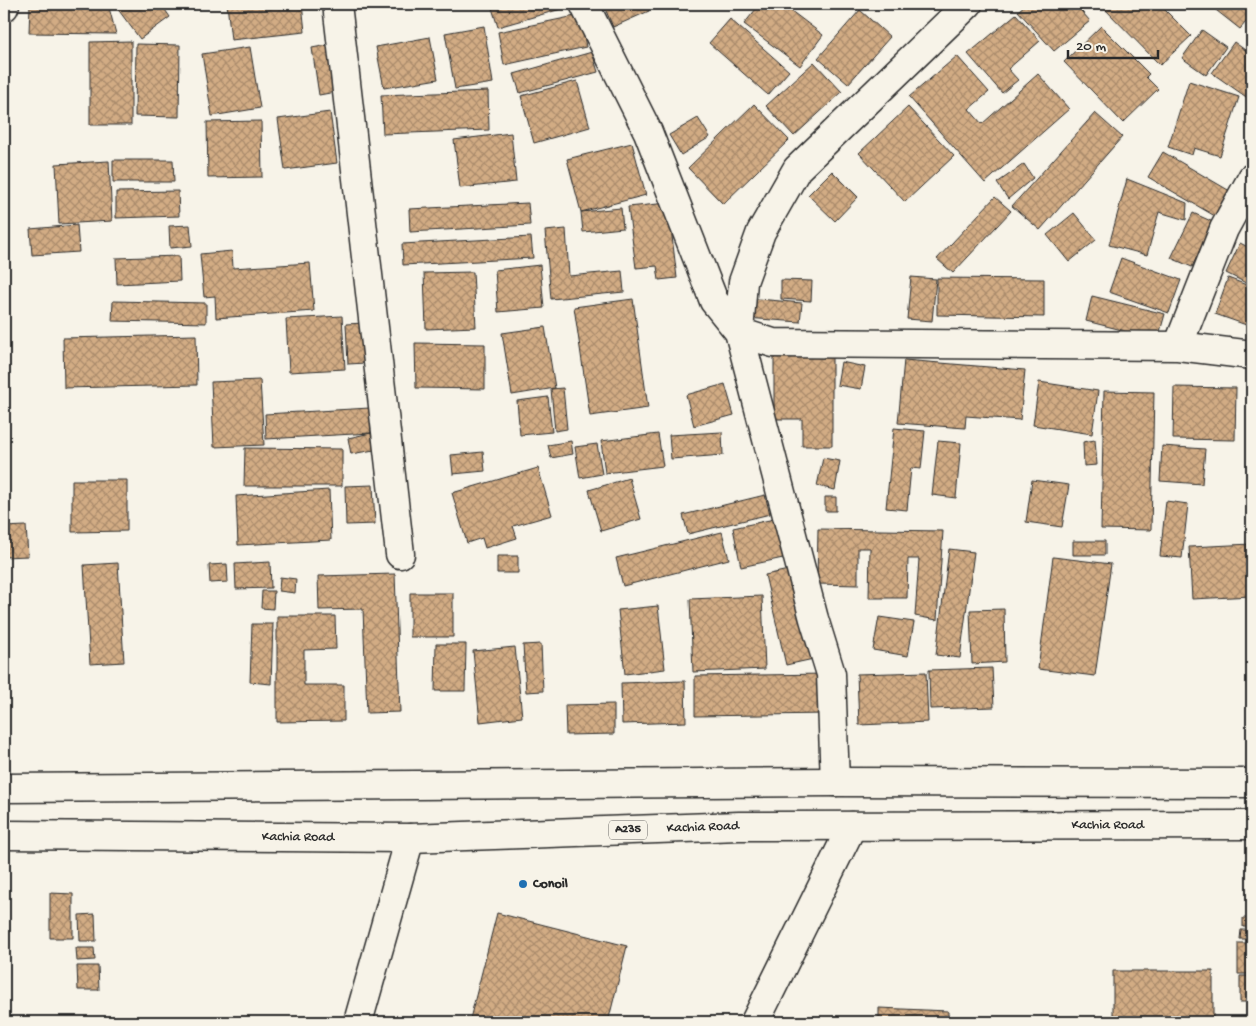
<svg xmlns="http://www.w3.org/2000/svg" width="1256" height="1026" font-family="'Gochi Hand',sans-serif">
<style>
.building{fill:url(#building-cross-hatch);stroke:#2b2b2b}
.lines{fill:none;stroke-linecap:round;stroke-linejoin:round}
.minor-casing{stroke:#2b2b2b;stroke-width:31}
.highway-casing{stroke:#2b2b2b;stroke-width:31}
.minor{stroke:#f7f3e8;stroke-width:28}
.highway{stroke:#f7f3e8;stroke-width:28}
.poi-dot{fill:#1f6fb2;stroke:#f7f3e8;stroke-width:2}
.labels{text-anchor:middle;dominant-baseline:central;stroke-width:4.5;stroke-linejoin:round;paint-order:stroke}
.shield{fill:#f7f3e8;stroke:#686764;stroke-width:1}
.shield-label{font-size:12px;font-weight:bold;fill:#2b2b2b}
.street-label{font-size:14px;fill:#2b2b2b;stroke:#f7f3e8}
.poi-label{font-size:14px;font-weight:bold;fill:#2b2b2b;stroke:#f7f3e8;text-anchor:start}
</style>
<defs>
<pattern id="building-cross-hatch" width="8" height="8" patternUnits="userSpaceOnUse" patternTransform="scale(1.25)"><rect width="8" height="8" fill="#d2ac84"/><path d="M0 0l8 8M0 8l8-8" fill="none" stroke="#ab8c6c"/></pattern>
</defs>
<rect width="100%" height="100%" fill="#f7f3e8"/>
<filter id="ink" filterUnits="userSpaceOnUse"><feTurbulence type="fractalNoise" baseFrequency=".02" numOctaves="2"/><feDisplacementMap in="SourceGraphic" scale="10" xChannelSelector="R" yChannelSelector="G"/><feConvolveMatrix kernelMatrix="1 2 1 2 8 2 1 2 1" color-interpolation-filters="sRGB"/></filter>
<g filter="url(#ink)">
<path class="building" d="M 30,4 L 108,4 L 116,34 L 29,33 Z
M 114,4 L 161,4 L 170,17 L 140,39 Z
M 227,4 L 302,4 L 305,32 L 231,40 Z
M 508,4 L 559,4 L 561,9 L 498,27 L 492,8 Z
M 603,4 L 646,4 L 649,11 L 613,27 Z
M 760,4 L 782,4 L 823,35 L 800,66 L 744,24 Z
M 1026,4 L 1075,4 L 1090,21 L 1054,51 L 1018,11 Z
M 1100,4 L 1159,4 L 1191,36 L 1160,65 Z
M 1215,4 L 1252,4 L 1252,15 L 1240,29 L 1212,7 Z
M 860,10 L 890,37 L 848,84 L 818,58 Z
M 1016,14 L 1040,41 L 1008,69 L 1018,80 L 1002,93 L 968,54 Z
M 580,15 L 586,47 L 504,65 L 498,32 Z
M 730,19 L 789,71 L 768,95 L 709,43 Z
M 484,26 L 493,83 L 455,89 L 445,33 Z
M 1101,26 L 1149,74 L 1146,77 L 1158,89 L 1123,123 L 1064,62 Z
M 1202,30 L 1226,47 L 1206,75 L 1182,58 Z
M 430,37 L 438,79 L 384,88 L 376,47 Z
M 131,41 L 131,125 L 90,125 L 90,42 Z
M 1234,42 L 1252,55 L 1252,101 L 1212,73 Z
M 136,44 L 180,45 L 179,117 L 135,116 Z
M 333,44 L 341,91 L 319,95 L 312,48 Z
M 250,47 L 260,108 L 212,116 L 202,54 Z
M 592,52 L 598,72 L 520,93 L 514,74 Z
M 957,56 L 989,92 L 969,109 L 982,124 L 1038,74 L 1069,109 L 985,183 L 909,97 Z
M 814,62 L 842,92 L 794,136 L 766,106 Z
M 577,81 L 590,127 L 534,143 L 521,96 Z
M 1189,81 L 1239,97 L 1220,156 L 1194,148 L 1192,155 L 1168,147 Z
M 488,91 L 489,130 L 383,134 L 381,95 Z
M 754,104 L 789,140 L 723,204 L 688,168 Z
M 908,107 L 954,156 L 905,202 L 859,153 Z
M 330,112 L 337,163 L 285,170 L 278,119 Z
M 1095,113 L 1122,137 L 1040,230 L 1012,206 Z
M 698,118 L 710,137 L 681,155 L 669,135 Z
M 261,121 L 262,177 L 208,178 L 207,122 Z
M 511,133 L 516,182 L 460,188 L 454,140 Z
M 632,143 L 646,195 L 581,212 L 567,159 Z
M 1163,152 L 1235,194 L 1220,219 L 1148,177 Z
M 113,160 L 173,160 L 174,182 L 113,182 Z
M 109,161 L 112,221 L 59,224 L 56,164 Z
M 1024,164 L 1033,178 L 1008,199 L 997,183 Z
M 832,171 L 858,197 L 835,221 L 808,195 Z
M 1127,179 L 1187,203 L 1186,220 L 1159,212 L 1147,255 L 1109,245 Z
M 178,191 L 179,216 L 116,218 L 116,192 Z
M 995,197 L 1011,211 L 953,273 L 937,259 Z
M 528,203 L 530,225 L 410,232 L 409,209 Z
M 668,203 L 677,278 L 659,280 L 657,266 L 636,268 L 628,207 Z
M 621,208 L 623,228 L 583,232 L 581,212 Z
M 1074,213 L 1096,240 L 1069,262 L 1047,235 Z
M 1193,213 L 1213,222 L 1192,267 L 1171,258 Z
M 77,225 L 79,252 L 32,255 L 30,229 Z
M 190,225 L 192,246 L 170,248 L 169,226 Z
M 566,229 L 569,276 L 622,271 L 624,292 L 551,299 L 545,231 Z
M 531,237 L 533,258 L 403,265 L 402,244 Z
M 1240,243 L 1252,249 L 1252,286 L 1226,273 Z
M 232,251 L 233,268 L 310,263 L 314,311 L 216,318 L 215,296 L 204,297 L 200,254 Z
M 179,256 L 180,281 L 117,284 L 116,258 Z
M 1121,258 L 1181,280 L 1169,313 L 1109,292 Z
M 540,265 L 544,308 L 498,312 L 495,270 Z
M 473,272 L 476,327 L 426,329 L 424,273 Z
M 911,277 L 936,279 L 932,321 L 907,319 Z
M 937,278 L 1044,279 L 1044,317 L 937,315 Z
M 1228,278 L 1252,287 L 1252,327 L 1215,314 Z
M 781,280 L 812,281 L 811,301 L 781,299 Z
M 1092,296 L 1165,314 L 1158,339 L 1086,321 Z
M 747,298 L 802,303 L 800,322 L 746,318 Z
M 633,299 L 648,408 L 590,416 L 574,307 Z
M 113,301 L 206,303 L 206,323 L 112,321 Z
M 342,316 L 345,369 L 289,372 L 286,319 Z
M 364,323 L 366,363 L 348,364 L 346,324 Z
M 545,327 L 555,388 L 512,395 L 502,333 Z
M 196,335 L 197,385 L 64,388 L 63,338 Z
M 415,343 L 485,344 L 485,389 L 416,388 Z
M 774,357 L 832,357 L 832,446 L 802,446 L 802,419 L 774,419 Z
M 904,360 L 1025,370 L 1020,420 L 966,416 L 965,428 L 898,423 Z
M 841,362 L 865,367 L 861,389 L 837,385 Z
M 260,380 L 264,445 L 214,447 L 211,382 Z
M 1039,382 L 1098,391 L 1092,434 L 1033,425 Z
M 725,384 L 734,415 L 694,426 L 686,395 Z
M 1174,387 L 1236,388 L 1235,440 L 1173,439 Z
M 563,388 L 567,429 L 555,431 L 551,389 Z
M 1104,391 L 1154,392 L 1151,530 L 1101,529 Z
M 548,397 L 552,432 L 520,435 L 517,401 Z
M 370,408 L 371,433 L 266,439 L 265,414 Z
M 894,428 L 925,431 L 921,469 L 911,468 L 907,510 L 886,508 Z
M 722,432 L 723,455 L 671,459 L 669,435 Z
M 371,433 L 374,450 L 351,454 L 348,438 Z
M 658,434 L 663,466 L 605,473 L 601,441 Z
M 1095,440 L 1097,465 L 1084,466 L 1083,442 Z
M 571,441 L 573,454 L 551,458 L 548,445 Z
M 938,441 L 961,443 L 956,498 L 932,495 Z
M 597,444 L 602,474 L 580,478 L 575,447 Z
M 1162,446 L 1205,449 L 1202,484 L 1160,481 Z
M 245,448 L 342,449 L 342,486 L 244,486 Z
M 483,452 L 485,471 L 453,474 L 451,455 Z
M 823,458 L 840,461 L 835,490 L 817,486 Z
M 538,468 L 552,515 L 513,526 L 517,538 L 485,548 L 482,538 L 467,543 L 452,493 Z
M 629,478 L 641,519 L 601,531 L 589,490 Z
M 72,480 L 127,480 L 127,531 L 72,532 Z
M 1032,480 L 1069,485 L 1062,527 L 1026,522 Z
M 373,485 L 375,524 L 346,525 L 345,486 Z
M 329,490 L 331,540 L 238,545 L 236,496 Z
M 765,495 L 770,514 L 688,534 L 683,515 Z
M 825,497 L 836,497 L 836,511 L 825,511 Z
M 1166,501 L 1188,504 L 1182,558 L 1160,556 Z
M 774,519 L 783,558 L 741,567 L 733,528 Z
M 26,526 L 28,556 L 4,557 L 4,527 Z
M 818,529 L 943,531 L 937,620 L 915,616 L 919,559 L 908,559 L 907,598 L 869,598 L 870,548 L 858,548 L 858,585 L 817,584 Z
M 722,532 L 729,559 L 623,586 L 616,558 Z
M 1073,541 L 1105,541 L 1105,555 L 1073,555 Z
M 1252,544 L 1252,596 L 1192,599 L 1189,547 Z
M 949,549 L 974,552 L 960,658 L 936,655 Z
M 497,556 L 518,556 L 518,573 L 497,573 Z
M 1053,557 L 1111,564 L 1095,676 L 1038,669 Z
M 270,562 L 271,588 L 236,589 L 235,564 Z
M 118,563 L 124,662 L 90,664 L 84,565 Z
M 227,564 L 228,582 L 210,583 L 209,565 Z
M 798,568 L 818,658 L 786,665 L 765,575 Z
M 395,574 L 400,712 L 367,713 L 363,609 L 319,610 L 318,576 Z
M 280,577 L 296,579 L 295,593 L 279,591 Z
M 262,591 L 274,591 L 273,609 L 261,608 Z
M 410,593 L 453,593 L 453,637 L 410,637 Z
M 762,596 L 765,669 L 693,672 L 690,599 Z
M 658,606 L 665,669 L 625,674 L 618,610 Z
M 1004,609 L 1005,662 L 972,664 L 970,610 Z
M 277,616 L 335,616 L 336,649 L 304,650 L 304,685 L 344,685 L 344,721 L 277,722 Z
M 879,617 L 914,622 L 908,656 L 873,650 Z
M 252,624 L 273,624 L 271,684 L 250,682 Z
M 436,644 L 466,644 L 465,691 L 435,691 Z
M 541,644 L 543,691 L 526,692 L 523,645 Z
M 515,647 L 522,717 L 480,722 L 473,651 Z
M 992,668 L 994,707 L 930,709 L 929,670 Z
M 926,672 L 928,722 L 859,725 L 857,674 Z
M 826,674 L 827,714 L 695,716 L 695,676 Z
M 685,681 L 686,722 L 622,724 L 621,683 Z
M 614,704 L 614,734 L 566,735 L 565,705 Z
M 50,893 L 73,894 L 73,938 L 50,938 Z
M 497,913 L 627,946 L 608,1022 L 482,1022 L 470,1019 Z
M 95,914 L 96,941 L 80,941 L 79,915 Z
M 1243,918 L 1252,918 L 1252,927 L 1243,927 Z
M 1241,930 L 1252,930 L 1252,939 L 1240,939 Z
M 1238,943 L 1252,943 L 1252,974 L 1238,974 Z
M 76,948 L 94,948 L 95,960 L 77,961 Z
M 77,966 L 98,966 L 99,990 L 78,990 Z
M 1113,971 L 1213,971 L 1213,1022 L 1113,1022 Z
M 1240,976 L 1252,976 L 1252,1002 L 1240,1002 Z
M 879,1008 L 948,1011 L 948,1022 L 879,1022 Z"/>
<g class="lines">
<g class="minor-casing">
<path id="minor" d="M 337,4 L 400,554
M 584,4 L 648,132 L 714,301 L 739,332 L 814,619 L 831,674 L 835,782
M 968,4 L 797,169 L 761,232 L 743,282 L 739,332 L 773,343 L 1178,346 L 1252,355
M 4,7 L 5,4
M 1178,346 L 1224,229 L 1252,178
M 358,1022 L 410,838
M 755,1022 L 852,826"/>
</g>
<g class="highway-casing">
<g id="highway">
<path d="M 4,788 L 835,782 L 1252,783"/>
<path id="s1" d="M 4,835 L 410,838 L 739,826 L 1252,825"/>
</g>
</g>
<use href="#minor" class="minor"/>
<use href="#highway" class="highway"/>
</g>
</g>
<circle class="poi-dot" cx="523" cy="884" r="5"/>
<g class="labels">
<rect class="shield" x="609" y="820.5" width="38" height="19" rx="4"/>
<g class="shield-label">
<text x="628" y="830">A235</text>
</g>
<g class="street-label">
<text stroke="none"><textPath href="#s1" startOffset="1104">Kachia Road</textPath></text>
<text stroke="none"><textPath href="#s1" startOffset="699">Kachia Road</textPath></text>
<text stroke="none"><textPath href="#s1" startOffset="294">Kachia Road</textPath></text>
</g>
<g class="poi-label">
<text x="533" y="884">Conoil</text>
</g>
</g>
<rect width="1256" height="1026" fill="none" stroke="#f7f3e8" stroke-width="20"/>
<rect x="10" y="10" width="1236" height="1006" fill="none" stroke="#2b2b2b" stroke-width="2" filter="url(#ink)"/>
<path d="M1068 50v8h90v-8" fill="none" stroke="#2b2b2b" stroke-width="2.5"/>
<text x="1076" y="50" font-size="15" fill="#2b2b2b" stroke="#f7f3e8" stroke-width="4" paint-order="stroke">20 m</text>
</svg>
